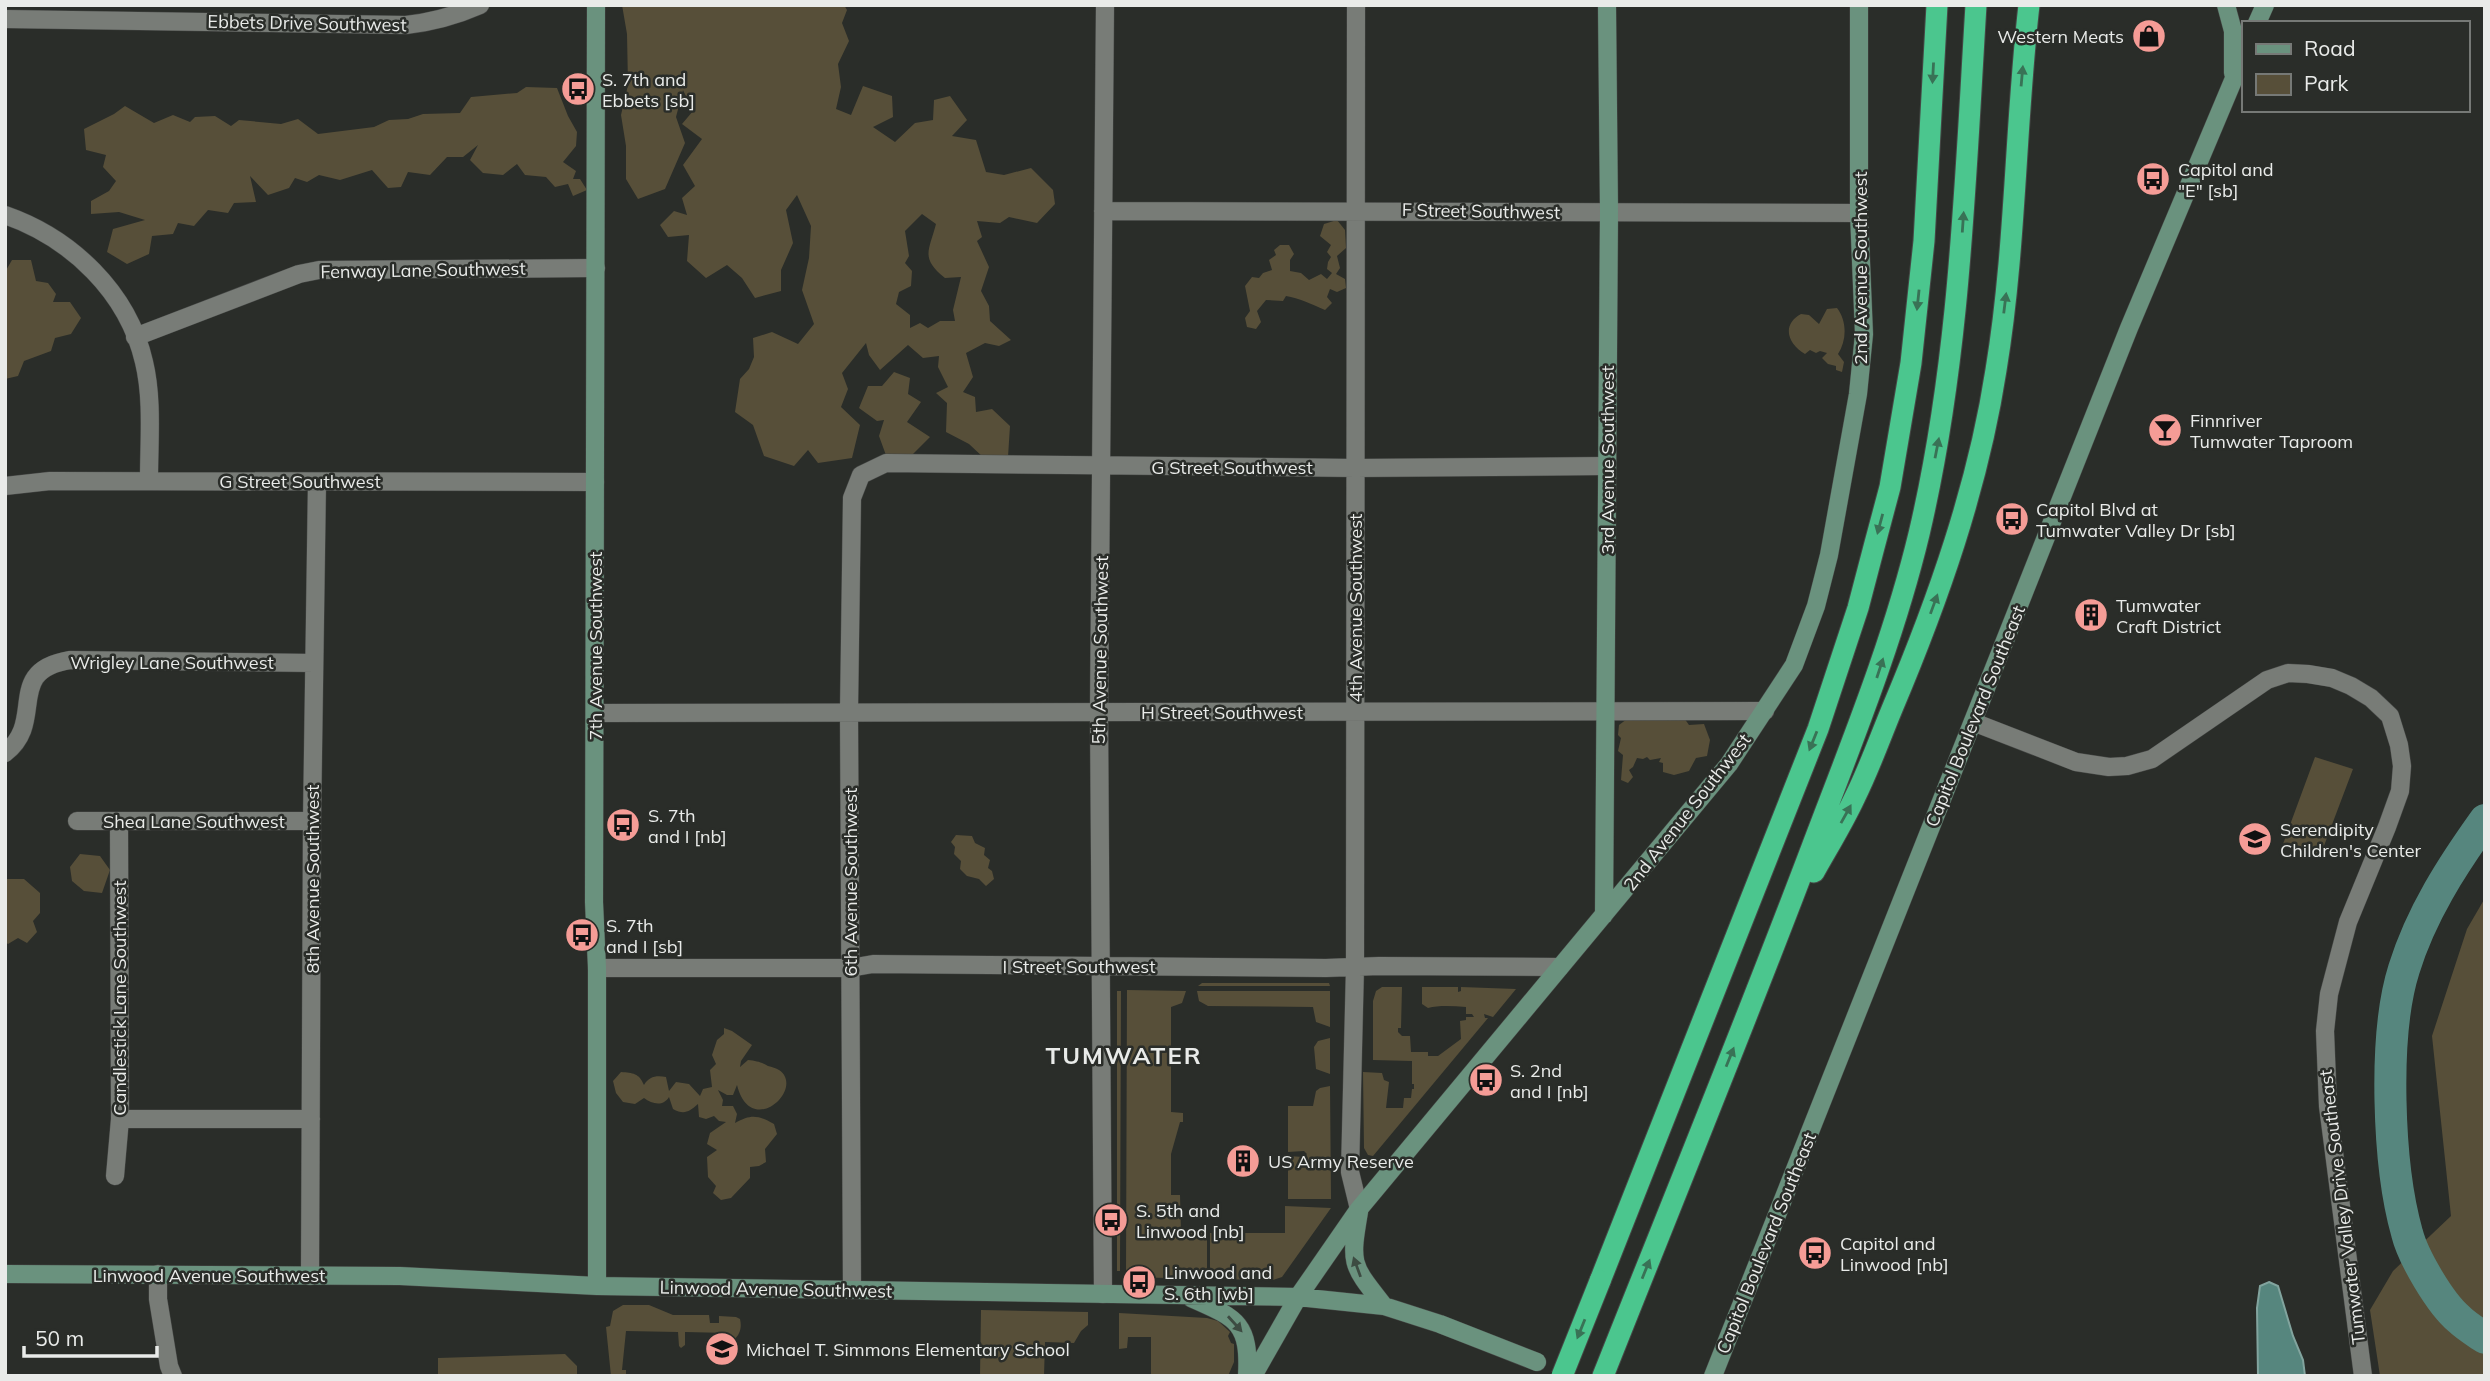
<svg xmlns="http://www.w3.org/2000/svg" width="2490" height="1381" font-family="Mulish,sans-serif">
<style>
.green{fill:#574f39;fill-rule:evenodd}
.water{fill:#56867e;stroke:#82a49e;stroke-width:2}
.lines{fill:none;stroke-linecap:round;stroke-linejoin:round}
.river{stroke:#56867e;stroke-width:32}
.street-casing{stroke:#464846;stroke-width:19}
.secondary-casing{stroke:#464846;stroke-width:19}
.highway-casing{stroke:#464846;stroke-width:23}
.street{stroke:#787c77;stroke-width:18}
.secondary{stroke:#6a927e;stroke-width:18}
.highway{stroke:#4bc68e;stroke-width:21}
.highway-bridge-casing{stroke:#464846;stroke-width:23;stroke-linecap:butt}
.highway-bridge{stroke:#4bc68e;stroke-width:21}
.oneway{fill:#397256}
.oneway2{fill:#3d4b42}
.labels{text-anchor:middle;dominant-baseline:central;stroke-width:5;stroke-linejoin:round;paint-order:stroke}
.street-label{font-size:18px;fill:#e9ebe9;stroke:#2a2d29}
.poi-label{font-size:18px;fill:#e9ebe9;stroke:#2a2d29;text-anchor:start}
.district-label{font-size:24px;font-weight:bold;letter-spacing:2px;fill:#e9ebe9;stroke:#2a2d29}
</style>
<rect width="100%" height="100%" fill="#2a2d29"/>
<path class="green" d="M 622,5 L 844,5 L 847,10 L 842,23 L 849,41 L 838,64 L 841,87 L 836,109 L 851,115 L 863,86 L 892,96 L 893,117 L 873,127 L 895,142 L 915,123 L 933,120 L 934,100 L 950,96 L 967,120 L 952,136 L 976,140 L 986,172 L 1004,175 L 1031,168 L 1053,190 L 1055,204 L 1037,223 L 1009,217 L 1000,223 L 977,221 L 982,237 L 977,241 L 989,267 L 981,291 L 989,306 L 990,321 L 1011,340 L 999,346 L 985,343 L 966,353 L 973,377 L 963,392 L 975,397 L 976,412 L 992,409 L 1010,426 L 1008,457 L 984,458 L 969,444 L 946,432 L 947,403 L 936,393 L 948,387 L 938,367 L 939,356 L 923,358 L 908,345 L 880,370 L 869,355 L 866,343 L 842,373 L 848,389 L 841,407 L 860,425 L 852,458 L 818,463 L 808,450 L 794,466 L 764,456 L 753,425 L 735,412 L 740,379 L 749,369 L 754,357 L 753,338 L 772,332 L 798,344 L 814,324 L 802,290 L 809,258 L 811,226 L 797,195 L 786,210 L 793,243 L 781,270 L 781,291 L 755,298 L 742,278 L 727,265 L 706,278 L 687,261 L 689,235 L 668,237 L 660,225 L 674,211 L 687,215 L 682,198 L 695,186 L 683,165 L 702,139 L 682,124 L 693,111 L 683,90 L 676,117 L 685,143 L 665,189 L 638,199 L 626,179 L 626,146 L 621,115 L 628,85 L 627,34 ZM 922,214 L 936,224 C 929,251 920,258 945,278 L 961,277 L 953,310 L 955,321 L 940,321 L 928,328 L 920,323 L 910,328 L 910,315 L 896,304 L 899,292 L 911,286 L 912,271 L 905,263 L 909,256 L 905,231 Z
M 526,87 L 557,88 L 568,116 L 577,132 L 576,146 L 563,162 L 576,171 L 573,179 L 580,179 L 587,190 L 573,196 L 568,184 L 555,187 L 546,177 L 525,175 L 517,164 L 503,175 L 483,173 L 470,160 L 478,145 L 463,157 L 447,157 L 430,175 L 408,172 L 401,187 L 388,188 L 372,170 L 340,180 L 319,175 L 307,182 L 295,178 L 289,188 L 268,195 L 250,176 L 256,202 L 234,203 L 228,213 L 208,210 L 194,226 L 178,223 L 173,234 L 152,236 L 149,254 L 127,264 L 107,252 L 113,229 L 145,220 L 119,212 L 91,214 L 91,201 L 109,191 L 116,181 L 103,167 L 106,155 L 86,150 L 84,129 L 114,114 L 125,106 L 154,123 L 173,115 L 190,122 L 195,117 L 215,116 L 231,126 L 239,120 L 281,124 L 298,119 L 318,134 L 374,127 L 389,120 L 408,119 L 423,114 L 460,113 L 471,97 L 517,93 Z
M 1337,220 L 1345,230 L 1346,248 L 1337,256 L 1340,268 L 1336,274 L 1345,279 L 1346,288 L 1337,292 L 1330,289 L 1327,297 L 1332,303 L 1325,310 C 1311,304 1299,298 1286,296 L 1283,301 L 1266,300 L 1257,311 L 1261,322 L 1256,329 L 1247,327 L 1245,318 L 1250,311 L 1245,286 L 1252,277 L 1259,278 L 1263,273 L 1272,270 L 1269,260 L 1276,255 L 1274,250 L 1280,245 L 1289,245 L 1294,254 L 1290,260 L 1290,271 L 1301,273 L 1309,280 L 1321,274 L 1327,279 L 1332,273 L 1327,269 L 1328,262 L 1331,257 L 1327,252 L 1331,245 L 1320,236 L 1324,224 Z
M 12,260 L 31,260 L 36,281 L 48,283 L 56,294 L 53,302 L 70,302 L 81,318 L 71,334 L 55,338 L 51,351 L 24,361 L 18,376 L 5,379 L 5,272 Z
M 1837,308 C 1847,321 1847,340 1838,354 L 1844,362 L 1842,372 L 1836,370 L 1836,366 L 1828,364 L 1822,358 L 1827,353 L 1820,351 L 1816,353 L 1810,350 L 1805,354 C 1788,344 1781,325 1801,314 L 1809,315 L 1819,324 L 1827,309 Z
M 894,372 L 910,378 L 908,394 L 921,402 L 907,422 L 930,437 L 910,457 L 887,458 L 879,436 L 884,420 L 877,421 L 859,408 L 868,386 L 882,386 Z
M 1643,702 C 1662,703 1679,708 1689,725 L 1704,724 L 1710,740 L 1707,756 L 1696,758 L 1689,771 L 1674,775 L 1663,772 L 1663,763 L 1659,762 L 1661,758 L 1650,760 L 1647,757 L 1643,759 L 1637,758 L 1633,767 L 1629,770 L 1633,777 L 1628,783 L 1621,780 L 1623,755 L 1618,751 L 1621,738 L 1618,735 L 1619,725 L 1627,719 L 1628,713 Z
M 2315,757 L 2353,769 L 2319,859 L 2283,844 Z
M 956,835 L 972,836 L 975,843 L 985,848 L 984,855 L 990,860 L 988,868 L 992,871 L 994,879 L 986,886 L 979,879 L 967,876 L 960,869 L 961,861 L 954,854 L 955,847 L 951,842 Z
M 80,854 L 100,856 L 110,870 L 102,893 L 84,891 L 72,881 L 70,867 Z
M 5,879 L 24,879 L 40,893 L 40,913 L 33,921 L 37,932 L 27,943 L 18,938 L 8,944 L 5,942 Z
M 2485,898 L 2485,1376 L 2380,1376 L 2370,1310 L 2393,1271 L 2451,1216 L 2432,1036 L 2467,929 Z
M 1202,983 L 1329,983 L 1330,986 L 1198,986 Z
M 1382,987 L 1402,987 L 1401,1028 L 1398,1028 L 1398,1032 L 1402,1036 L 1410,1036 L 1411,1052 L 1428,1052 L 1428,1056 L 1438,1056 L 1461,1039 L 1460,1021 L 1466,1020 L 1466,1017 L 1474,1017 L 1472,1014 L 1466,1014 L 1466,1007 C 1453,1006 1439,1005 1428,1008 L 1422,1004 L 1422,987 L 1458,987 L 1458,992 L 1461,991 L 1461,987 L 1516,989 L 1493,1017 L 1484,1014 L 1485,1018 L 1488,1018 L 1373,1156 L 1368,1155 L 1364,1148 L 1363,1072 L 1382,1073 L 1384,1080 L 1389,1082 L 1386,1108 L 1403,1108 L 1404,1098 L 1411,1098 L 1412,1089 L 1414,1089 L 1414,1084 L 1412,1084 L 1412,1061 L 1373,1060 L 1373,1001 L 1376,991 Z
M 1127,990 L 1186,991 L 1182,1003 L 1171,1007 L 1171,1112 L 1183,1113 L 1183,1122 L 1180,1122 L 1171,1154 L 1171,1195 L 1180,1195 L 1181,1232 L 1207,1233 L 1207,1279 L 1129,1277 L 1129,1274 L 1126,1273 Z
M 1117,991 L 1121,991 L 1120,1271 L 1117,1271 Z
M 1197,991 L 1330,991 L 1330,1027 L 1316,1022 L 1313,1007 L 1208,1006 L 1199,1001 Z
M 724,1028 L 732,1031 L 752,1045 L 741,1061 L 740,1067 L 748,1060 C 757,1061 761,1062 768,1066 C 772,1067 776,1068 779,1070 C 806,1088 751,1140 737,1085 L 733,1095 L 727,1095 L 718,1090 L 723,1100 L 722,1106 L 733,1106 L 737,1114 L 735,1123 C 751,1114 758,1115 774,1124 L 777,1134 L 765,1149 L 766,1162 L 759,1166 L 750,1167 L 750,1178 L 731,1198 L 721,1200 L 713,1193 L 716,1186 L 708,1177 L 707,1157 L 717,1150 L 707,1144 L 710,1133 L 726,1122 L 719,1121 L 714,1116 L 706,1119 L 699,1117 L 698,1104 C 689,1112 684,1115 673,1109 L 669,1097 C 663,1107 652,1104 644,1098 L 635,1104 L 623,1102 L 616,1093 L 613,1081 L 621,1072 C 633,1073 639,1073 644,1085 C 649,1076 657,1075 666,1077 L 669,1091 L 676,1082 L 689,1084 L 700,1096 L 703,1089 L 712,1087 L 710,1070 L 716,1064 L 712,1055 L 717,1040 L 724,1034 Z
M 1330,1038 L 1330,1074 L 1316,1069 L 1314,1047 L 1318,1041 Z
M 1330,1086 L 1331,1199 L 1288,1199 L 1288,1156 L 1304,1157 L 1307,1154 L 1304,1151 L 1288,1152 L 1288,1106 L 1313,1106 L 1316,1091 L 1320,1088 Z
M 1285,1206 L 1331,1208 L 1282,1277 L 1273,1280 L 1210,1279 L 1210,1233 L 1285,1233 Z
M 623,1305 L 649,1305 L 673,1315 L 709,1315 L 710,1323 L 719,1323 L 719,1316 L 736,1317 L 740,1319 C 742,1328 740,1334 734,1340 L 737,1344 L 730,1346 L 729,1333 L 685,1332 L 685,1345 L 681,1348 L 679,1346 L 678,1332 L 626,1331 L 622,1370 L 626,1370 L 626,1376 L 611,1376 L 606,1327 L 610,1326 L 613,1311 Z
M 981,1310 L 1088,1312 L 1088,1325 L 1081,1331 L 1074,1343 L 1045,1342 L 1044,1376 L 980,1376 Z
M 1119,1313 L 1207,1318 L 1218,1321 L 1230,1332 L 1228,1336 L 1231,1343 L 1234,1344 L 1234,1362 L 1228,1376 L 1151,1376 L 1151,1337 L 1128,1337 L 1127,1348 L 1119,1349 Z
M 565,1354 L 577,1366 L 577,1376 L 438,1376 L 438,1358 Z"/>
<path class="water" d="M 2269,1282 L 2278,1286 L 2293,1336 L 2303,1360 L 2305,1376 L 2258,1376 L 2257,1308 L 2260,1286 Z"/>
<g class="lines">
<path class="river" d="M 2485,820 C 2452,866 2421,914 2404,969 C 2383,1035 2388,1166 2407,1233 C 2413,1257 2440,1303 2459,1319 C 2466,1326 2476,1332 2485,1338"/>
<g class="street-casing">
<path id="street" d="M 1356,5 L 1355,967 L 1350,1172 L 1359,1209
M 5,19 L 406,25 C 433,22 455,16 480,5
M 1103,211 L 1859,213
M 5,215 C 71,238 128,292 144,362 C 153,399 149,441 149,480
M 135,337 L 299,274 L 319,270 L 596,268
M 5,486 L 50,481 L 595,482
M 595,713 L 1765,711
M 1973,722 L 2076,762 L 2109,767 L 2127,766 L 2152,759 L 2267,680 L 2288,673 L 2308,674 L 2332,678 L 2351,686 L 2371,698 L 2390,716 L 2399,745 L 2402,766 L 2400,791 L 2387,827 L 2348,922 L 2329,994 L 2325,1031 L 2328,1106 L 2363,1376
M 5,753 C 47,721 3,671 70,660 L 314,663
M 77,821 L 312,821
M 597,968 L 850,968 L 873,964 L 1326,968 L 1379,966 L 1560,967
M 120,1119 L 311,1119
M 115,1176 L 120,1119 L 119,821
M 158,1274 L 158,1299 L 169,1366 L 173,1376
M 310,1276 L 312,821 L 317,482
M 852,1290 L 849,712 L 852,498 L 861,475 L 886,463 L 1355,468 L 1606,466
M 1103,1294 L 1099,712 L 1105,5"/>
</g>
<g class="secondary-casing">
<path id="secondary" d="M 596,5 L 594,902 L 597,968 L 597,1286
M 2226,5 L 2233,31 L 2233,73
M 2257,23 L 2265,5
M 1604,915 L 1609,212 L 1607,5
M 1359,1212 C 1350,1265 1351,1264 1384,1306
M 5,1274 L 400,1276 L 597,1286 L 1298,1297 L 1384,1306 L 1440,1324 L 1537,1362
M 1191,1298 C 1236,1318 1250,1322 1247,1376
M 1253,1376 L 1298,1297 L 1359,1209 L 1729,764 L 1794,665 L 1816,606 L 1829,555 L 1858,394 L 1864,334 L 1859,213 L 1859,5
M 1713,1376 L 2129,328 L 2243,57"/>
</g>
<g class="highway-casing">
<path id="highway" d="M 1814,872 C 1828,847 1843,823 1855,797 C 1869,769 1880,738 1892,709 C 1938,600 1978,487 1996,370 C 2016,249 2015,126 2029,5
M 1600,1281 L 1818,729 L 1858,608 L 1874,547 L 1890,487 L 1911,363 L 1924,241 L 1937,5
M 1603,1376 C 1673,1200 1745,1024 1812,847 C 1851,744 1893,642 1919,534 C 1960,360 1965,182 1976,5"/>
</g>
<use href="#street" class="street"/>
<use href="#secondary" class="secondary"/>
<use href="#highway" class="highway"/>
<g class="highway-bridge-casing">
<path id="highway-bridge" d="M 1562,1376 L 1600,1281"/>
</g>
<use href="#highway-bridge" class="highway-bridge"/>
</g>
<defs><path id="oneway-solid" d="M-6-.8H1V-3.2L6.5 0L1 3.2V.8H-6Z" transform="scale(1.75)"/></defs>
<g class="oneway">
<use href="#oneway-solid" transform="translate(1933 73) rotate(93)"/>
<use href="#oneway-solid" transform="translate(2022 76) rotate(-85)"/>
<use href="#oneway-solid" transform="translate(1963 222) rotate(-86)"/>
<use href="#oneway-solid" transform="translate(1918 300) rotate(96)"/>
<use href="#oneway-solid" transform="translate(2005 303) rotate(-83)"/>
<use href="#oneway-solid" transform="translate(1937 448) rotate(-79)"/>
<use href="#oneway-solid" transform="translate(1880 524) rotate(105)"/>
<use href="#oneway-solid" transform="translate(1934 604) rotate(-70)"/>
<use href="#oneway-solid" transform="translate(1880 668) rotate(-72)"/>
<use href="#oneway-solid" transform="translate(1813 741) rotate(112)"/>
<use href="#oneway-solid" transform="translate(1846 814) rotate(-61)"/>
<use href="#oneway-solid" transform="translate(1730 1057) rotate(-68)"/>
<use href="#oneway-solid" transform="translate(1646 1269) rotate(-68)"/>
<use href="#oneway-solid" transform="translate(1581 1329) rotate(112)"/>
</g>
<g class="oneway2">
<use href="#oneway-solid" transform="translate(1357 1267) rotate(-110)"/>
<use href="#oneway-solid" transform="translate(1235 1324) rotate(48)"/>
</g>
<defs>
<g id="shop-disc" transform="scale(1.75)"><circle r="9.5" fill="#f59c96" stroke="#2a2d29"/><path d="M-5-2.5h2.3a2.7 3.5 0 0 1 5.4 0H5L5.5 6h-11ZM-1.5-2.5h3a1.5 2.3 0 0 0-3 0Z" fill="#111"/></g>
<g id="bus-disc" transform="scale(1.75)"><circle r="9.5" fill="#f59c96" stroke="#2a2d29"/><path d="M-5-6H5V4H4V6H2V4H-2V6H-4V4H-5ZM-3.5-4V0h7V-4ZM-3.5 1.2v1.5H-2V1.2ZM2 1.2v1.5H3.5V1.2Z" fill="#111"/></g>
<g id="bar-disc" transform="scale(1.75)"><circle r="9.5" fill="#f59c96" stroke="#2a2d29"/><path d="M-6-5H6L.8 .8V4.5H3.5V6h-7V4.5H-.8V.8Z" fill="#111"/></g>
<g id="building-disc" transform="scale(1.75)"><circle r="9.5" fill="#f59c96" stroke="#2a2d29"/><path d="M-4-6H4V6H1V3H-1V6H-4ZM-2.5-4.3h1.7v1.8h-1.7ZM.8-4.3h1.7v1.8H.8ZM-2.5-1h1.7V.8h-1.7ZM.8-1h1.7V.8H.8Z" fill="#111"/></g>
<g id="school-disc" transform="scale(1.75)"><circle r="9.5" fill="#f59c96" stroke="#2a2d29"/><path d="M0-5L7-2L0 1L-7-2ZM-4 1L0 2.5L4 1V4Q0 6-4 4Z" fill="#111"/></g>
</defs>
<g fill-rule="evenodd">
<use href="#shop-disc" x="2149" y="36"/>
<use href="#bus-disc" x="578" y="89"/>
<use href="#bus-disc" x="2153" y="179"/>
<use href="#bar-disc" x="2165" y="430"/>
<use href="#bus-disc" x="2012" y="519"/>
<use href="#building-disc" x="2091" y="615"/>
<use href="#bus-disc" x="623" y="825"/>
<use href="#school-disc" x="2255" y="839"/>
<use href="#bus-disc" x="582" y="935"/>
<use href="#bus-disc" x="1486" y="1080"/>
<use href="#building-disc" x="1243" y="1161"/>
<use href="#bus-disc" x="1111" y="1220"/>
<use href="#bus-disc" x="1815" y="1253"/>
<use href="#bus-disc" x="1139" y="1282"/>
<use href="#school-disc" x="722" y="1349"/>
</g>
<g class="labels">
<g class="street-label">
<text transform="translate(307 23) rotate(1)">Ebbets Drive Southwest</text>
<text transform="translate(1481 211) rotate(1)">F Street Southwest</text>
<text transform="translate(1860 268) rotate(-90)">2nd Avenue Southwest</text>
<text transform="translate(423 270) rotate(-1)">Fenway Lane Southwest</text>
<text transform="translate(1607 460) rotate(-90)">3rd Avenue Southwest</text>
<text x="1232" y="467">G Street Southwest</text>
<text x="300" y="481">G Street Southwest</text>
<text transform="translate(1355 608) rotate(-90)">4th Avenue Southwest</text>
<text transform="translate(595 646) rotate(-90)">7th Avenue Southwest</text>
<text transform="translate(1100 650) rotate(-89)">5th Avenue Southwest</text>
<text x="172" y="662">Wrigley Lane Southwest</text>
<text x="1222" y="712">H Street Southwest</text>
<text transform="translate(1975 716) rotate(-68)">Capitol Boulevard Southeast</text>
<text transform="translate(1687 812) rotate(-52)">2nd Avenue Southwest</text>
<text x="194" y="821">Shea Lane Southwest</text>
<text transform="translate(312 879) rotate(-90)">8th Avenue Southwest</text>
<text transform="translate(850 882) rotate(-90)">6th Avenue Southwest</text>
<text x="1079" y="966">I Street Southwest</text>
<text transform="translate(119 998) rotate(-90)">Candlestick Lane Southwest</text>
<text transform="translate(2342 1207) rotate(-97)">Tumwater Valley Drive Southeast</text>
<text transform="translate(1766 1243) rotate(-68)">Capitol Boulevard Southeast</text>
<text x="209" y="1275">Linwood Avenue Southwest</text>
<text transform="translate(776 1289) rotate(1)">Linwood Avenue Southwest</text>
</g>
<g class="poi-label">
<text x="2124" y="36" text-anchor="end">Western Meats</text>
<text x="602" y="79">S. 7th and<tspan x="602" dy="21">Ebbets [sb]</tspan></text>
<text x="2178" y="169">Capitol and<tspan x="2178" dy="21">"E" [sb]</tspan></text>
<text x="2190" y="420">Finnriver<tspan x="2190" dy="21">Tumwater Taproom</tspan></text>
<text x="2036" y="509">Capitol Blvd at<tspan x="2036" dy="21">Tumwater Valley Dr [sb]</tspan></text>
<text x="2116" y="605">Tumwater<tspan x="2116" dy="21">Craft District</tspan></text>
<text x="648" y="815">S. 7th<tspan x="648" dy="21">and I [nb]</tspan></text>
<text x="2280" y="829">Serendipity<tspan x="2280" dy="21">Children's Center</tspan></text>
<text x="606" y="925">S. 7th<tspan x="606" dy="21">and I [sb]</tspan></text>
<text x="1510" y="1070">S. 2nd<tspan x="1510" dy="21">and I [nb]</tspan></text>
<text x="1268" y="1161">US Army Reserve</text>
<text x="1136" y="1210">S. 5th and<tspan x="1136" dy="21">Linwood [nb]</tspan></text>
<text x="1840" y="1243">Capitol and<tspan x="1840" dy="21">Linwood [nb]</tspan></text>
<text x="1164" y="1272">Linwood and<tspan x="1164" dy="21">S. 6th [wb]</tspan></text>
<text x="746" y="1349">Michael T. Simmons Elementary School</text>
</g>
<g class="district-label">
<text x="1124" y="1055">TUMWATER</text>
</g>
</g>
<rect width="2490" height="1381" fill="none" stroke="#e9ebe9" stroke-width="14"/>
<rect x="2242" y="21" width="228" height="91" fill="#2a2d29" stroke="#767976" stroke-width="2"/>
<rect x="2256" y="44" width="35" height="10" fill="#6a927e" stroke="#767976" stroke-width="2"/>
<text x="2304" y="56" font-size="21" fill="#e9ebe9">Road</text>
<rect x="2256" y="74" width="35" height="21" fill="#574f39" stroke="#767976" stroke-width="2"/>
<text x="2304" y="91" font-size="21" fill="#e9ebe9">Park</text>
<path d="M24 1346v10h133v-10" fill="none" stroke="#e9ebe9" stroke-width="3.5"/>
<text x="35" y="1346" font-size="21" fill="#e9ebe9" stroke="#2a2d29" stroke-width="5" paint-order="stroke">50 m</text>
</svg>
